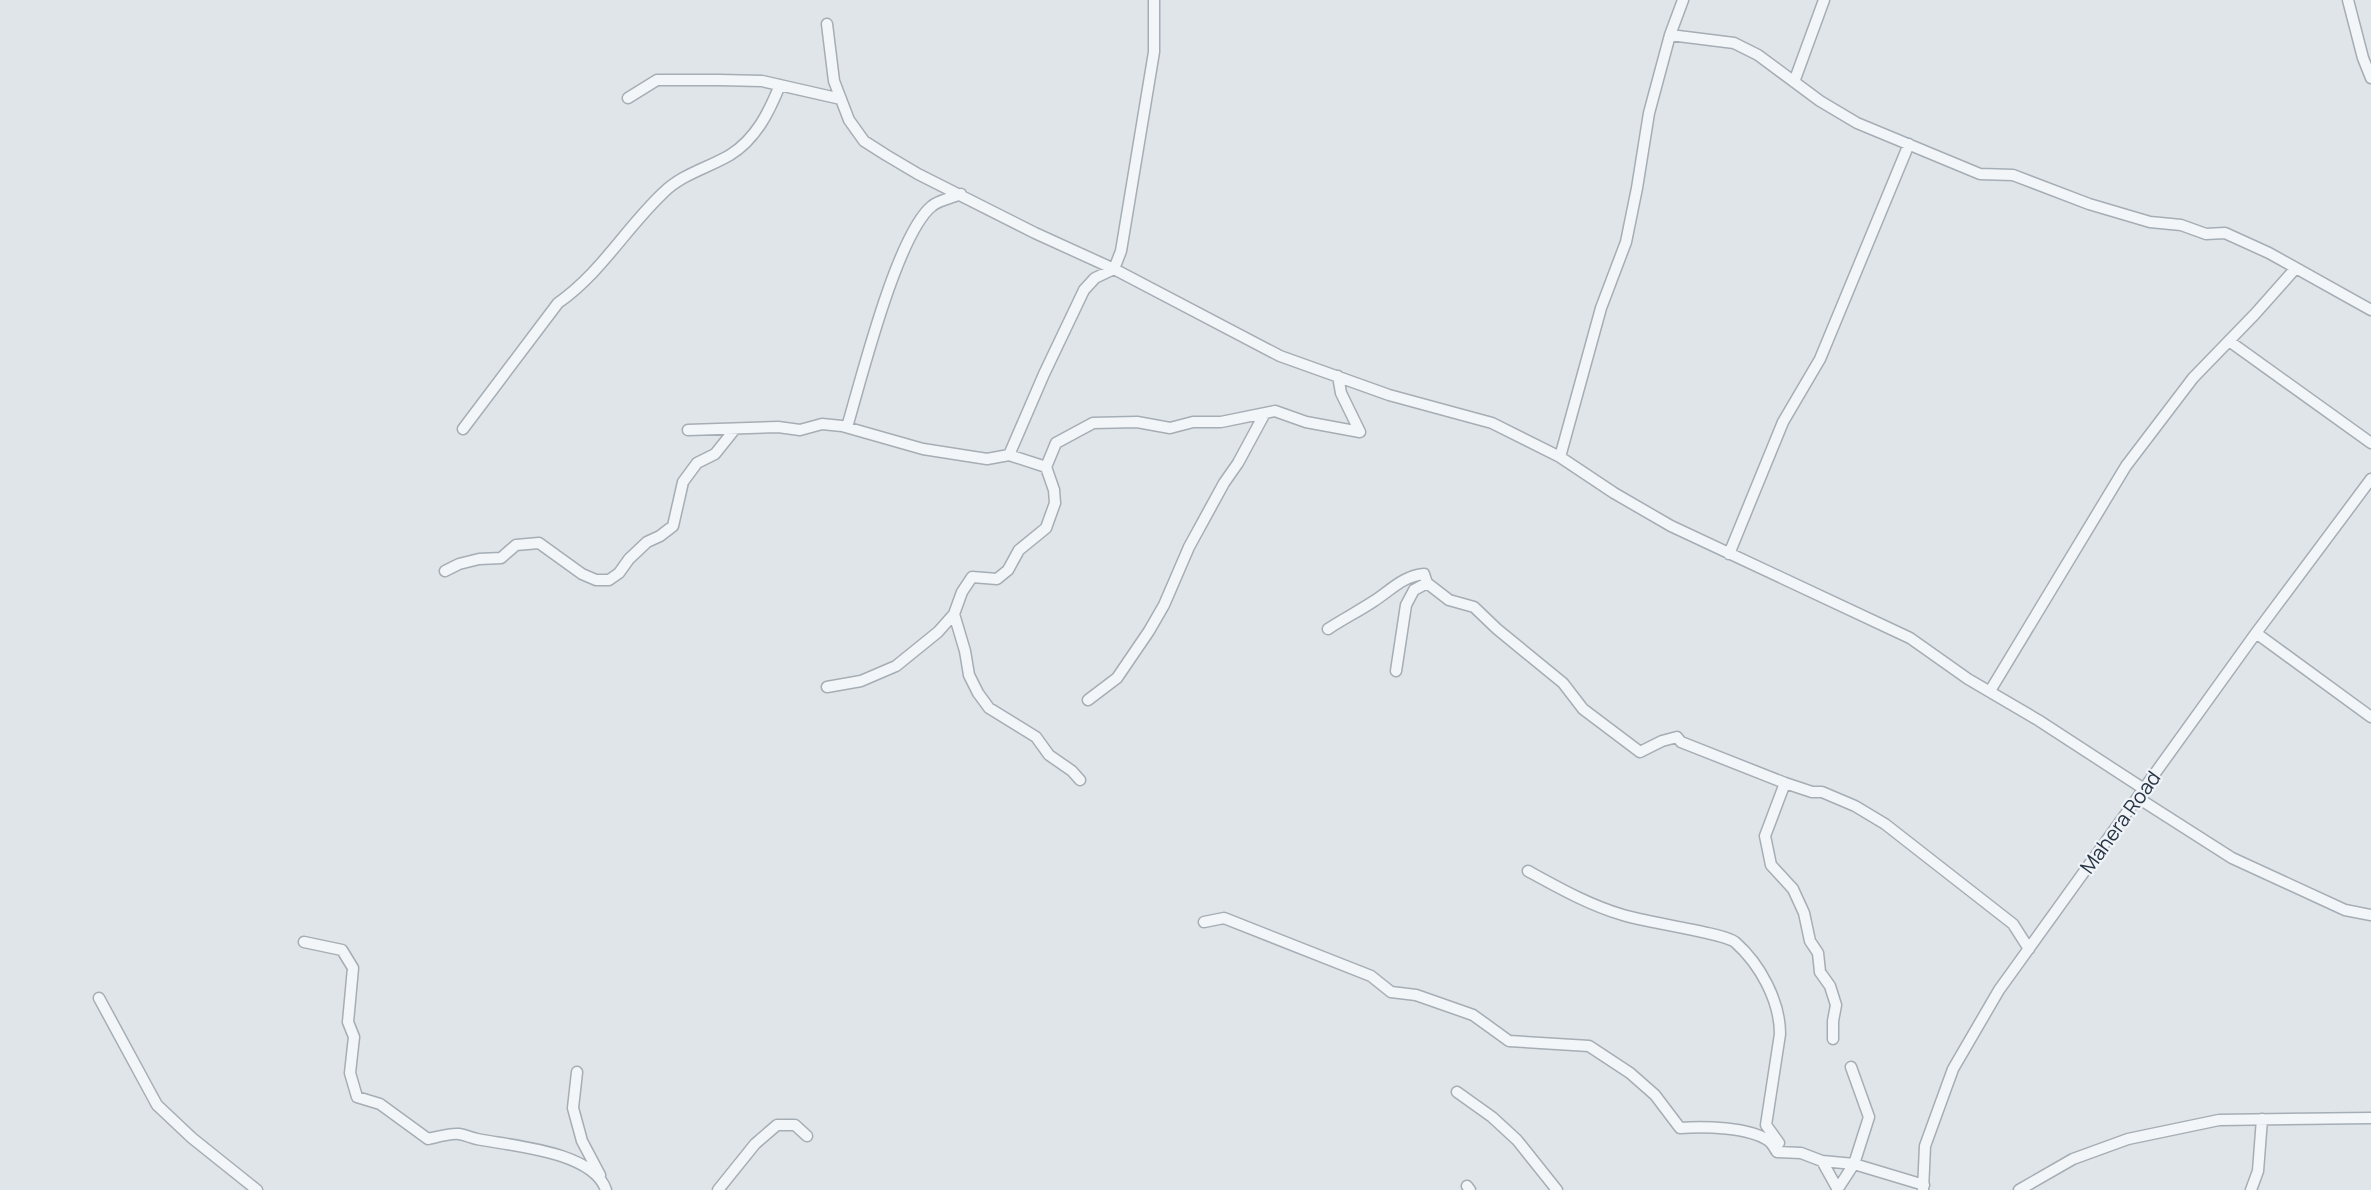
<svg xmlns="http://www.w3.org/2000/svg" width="2371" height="1190" font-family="Manrope,sans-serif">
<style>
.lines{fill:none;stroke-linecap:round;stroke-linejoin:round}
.minor-casing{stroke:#a5adb5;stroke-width:13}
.minor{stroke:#f3f6f8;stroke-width:10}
.labels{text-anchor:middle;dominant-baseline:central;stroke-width:4.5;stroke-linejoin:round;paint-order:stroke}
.street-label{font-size:20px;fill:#273544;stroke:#f0f4f8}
</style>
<rect width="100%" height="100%" fill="#e0e5ea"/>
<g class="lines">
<g class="minor-casing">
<path id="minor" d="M 1154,0 L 1154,52 L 1121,251 L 1114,269 L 1095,278 L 1084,290 L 1044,374 L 1009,455 L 1046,467 L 1056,443 L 1093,423 L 1137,422 L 1170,428 L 1193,422 L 1221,422 L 1275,411 L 1306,422 L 1360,432 L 1341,393 L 1338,376
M 2348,0 L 2363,58 L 2371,78
M 827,24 L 834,81 L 849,120 L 864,141 L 886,155 L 918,174 L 1035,233 L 1114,269 L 1280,356 L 1389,395 L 1492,423 L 1560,457 L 1614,493 L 1671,526 L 1910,638 L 1968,679 L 2038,720 L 2144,789
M 1670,35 L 1734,43 L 1758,55 L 1820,101 L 1857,123 L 1980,174 L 2013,175 L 2089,204 L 2150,222 L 2181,225 L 2206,234 L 2225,233 L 2269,253 L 2371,310
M 1794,82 L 1824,0
M 628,98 L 657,80 L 719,80 L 762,81 L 841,99
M 2229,341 L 2371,443
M 847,427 C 861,380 897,234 932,206 C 939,200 952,198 961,194
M 463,429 L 558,303 C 601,273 625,229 663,193 C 682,174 708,168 730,155 C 756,139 769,112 780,85
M 688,430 L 778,427 L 800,430 L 822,424 L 842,426 L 923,449 L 987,459 L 1009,455
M 1560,457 L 1601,308 L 1626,242 L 1637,188 L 1649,113 L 1670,35 L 1683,0
M 1729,554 L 1783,422 L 1820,359 L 1909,144
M 445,571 L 459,564 L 479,559 L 501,558 L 516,545 L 539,543 L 582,574 L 596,580 L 609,580 L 619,573 L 629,559 L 647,542 L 660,536 L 673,526 L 683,482 L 697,463 L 715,454 L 735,429
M 954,614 L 965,651 L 969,675 L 978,693 L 989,708 L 1036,737 L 1049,755 L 1072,771 L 1080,780
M 1328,629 C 1343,619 1359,611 1374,601 C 1391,590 1403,576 1424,574 L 1427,583
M 2256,633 L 2371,717
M 1396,671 L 1406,605 L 1414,590 L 1427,583 L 1449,600 L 1474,607 L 1497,629 L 1563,683 L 1583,709 L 1640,752 L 1662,741 L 1677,737 L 1681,742 L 1785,783 L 1812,792 L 1822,792 L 1855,806 L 1885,824 L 2013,924 L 2029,949
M 827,687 L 861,681 L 896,666 L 938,632 L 954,614 L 962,592 L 972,577 L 997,579 L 1008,570 L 1019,550 L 1046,528 L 1055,503 L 1054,490 L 1046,467
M 1990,691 L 2126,466 L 2193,378 L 2255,314 L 2295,269
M 1088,700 L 1117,678 L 1149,631 L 1164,605 L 1189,547 L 1224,483 L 1238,463 L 1265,413
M 1785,783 L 1765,836 L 1771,865 L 1793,889 L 1804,913 L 1810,941 L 1818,953 L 1820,972 L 1830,986 L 1836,1005 L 1833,1021 L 1833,1039
M 2138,798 L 2232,858 L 2345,910 L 2371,915
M 1528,871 C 1559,888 1589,905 1623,915 C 1644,922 1724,933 1735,942 C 1760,964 1780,1001 1780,1034 L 1766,1125 L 1779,1143
M 1204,922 L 1224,918 L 1371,976 L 1391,992 L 1416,995 L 1473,1015 L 1509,1041 L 1589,1046 L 1630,1073 L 1655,1095 L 1680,1128 C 1703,1126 1750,1127 1769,1141 C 1772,1143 1775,1149 1777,1152 L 1801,1153 L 1822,1161 L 1854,1164 L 1869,1117 L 1851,1067
M 304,942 L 342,950 L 353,968 L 348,1022 L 354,1037 L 350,1073 L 357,1097 L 380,1104 L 428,1139 C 437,1137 450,1133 459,1134 C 466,1135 471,1138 477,1139 C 511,1146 593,1151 606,1190
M 99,998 L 157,1105 L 192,1138 L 257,1190
M 577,1072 L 573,1108 L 582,1141 L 600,1175
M 1457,1092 L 1492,1117 L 1517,1140 L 1557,1190
M 1822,1161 L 1837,1188
M 1467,1186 L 1470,1190
M 718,1190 L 755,1144 L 777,1125 L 795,1125 L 807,1136
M 1837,1190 L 1854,1164 L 1924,1185
M 1923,1190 L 1925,1146 L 1953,1069 L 1999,990 L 2256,633 L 2371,479
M 2019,1190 L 2073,1159 L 2128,1139 L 2219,1120 L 2371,1118
M 2251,1190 L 2258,1171 L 2262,1119"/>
</g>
<use href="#minor" class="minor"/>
</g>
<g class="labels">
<g class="street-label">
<text transform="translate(2120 822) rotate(-54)">Mahera Road</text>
</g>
</g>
</svg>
